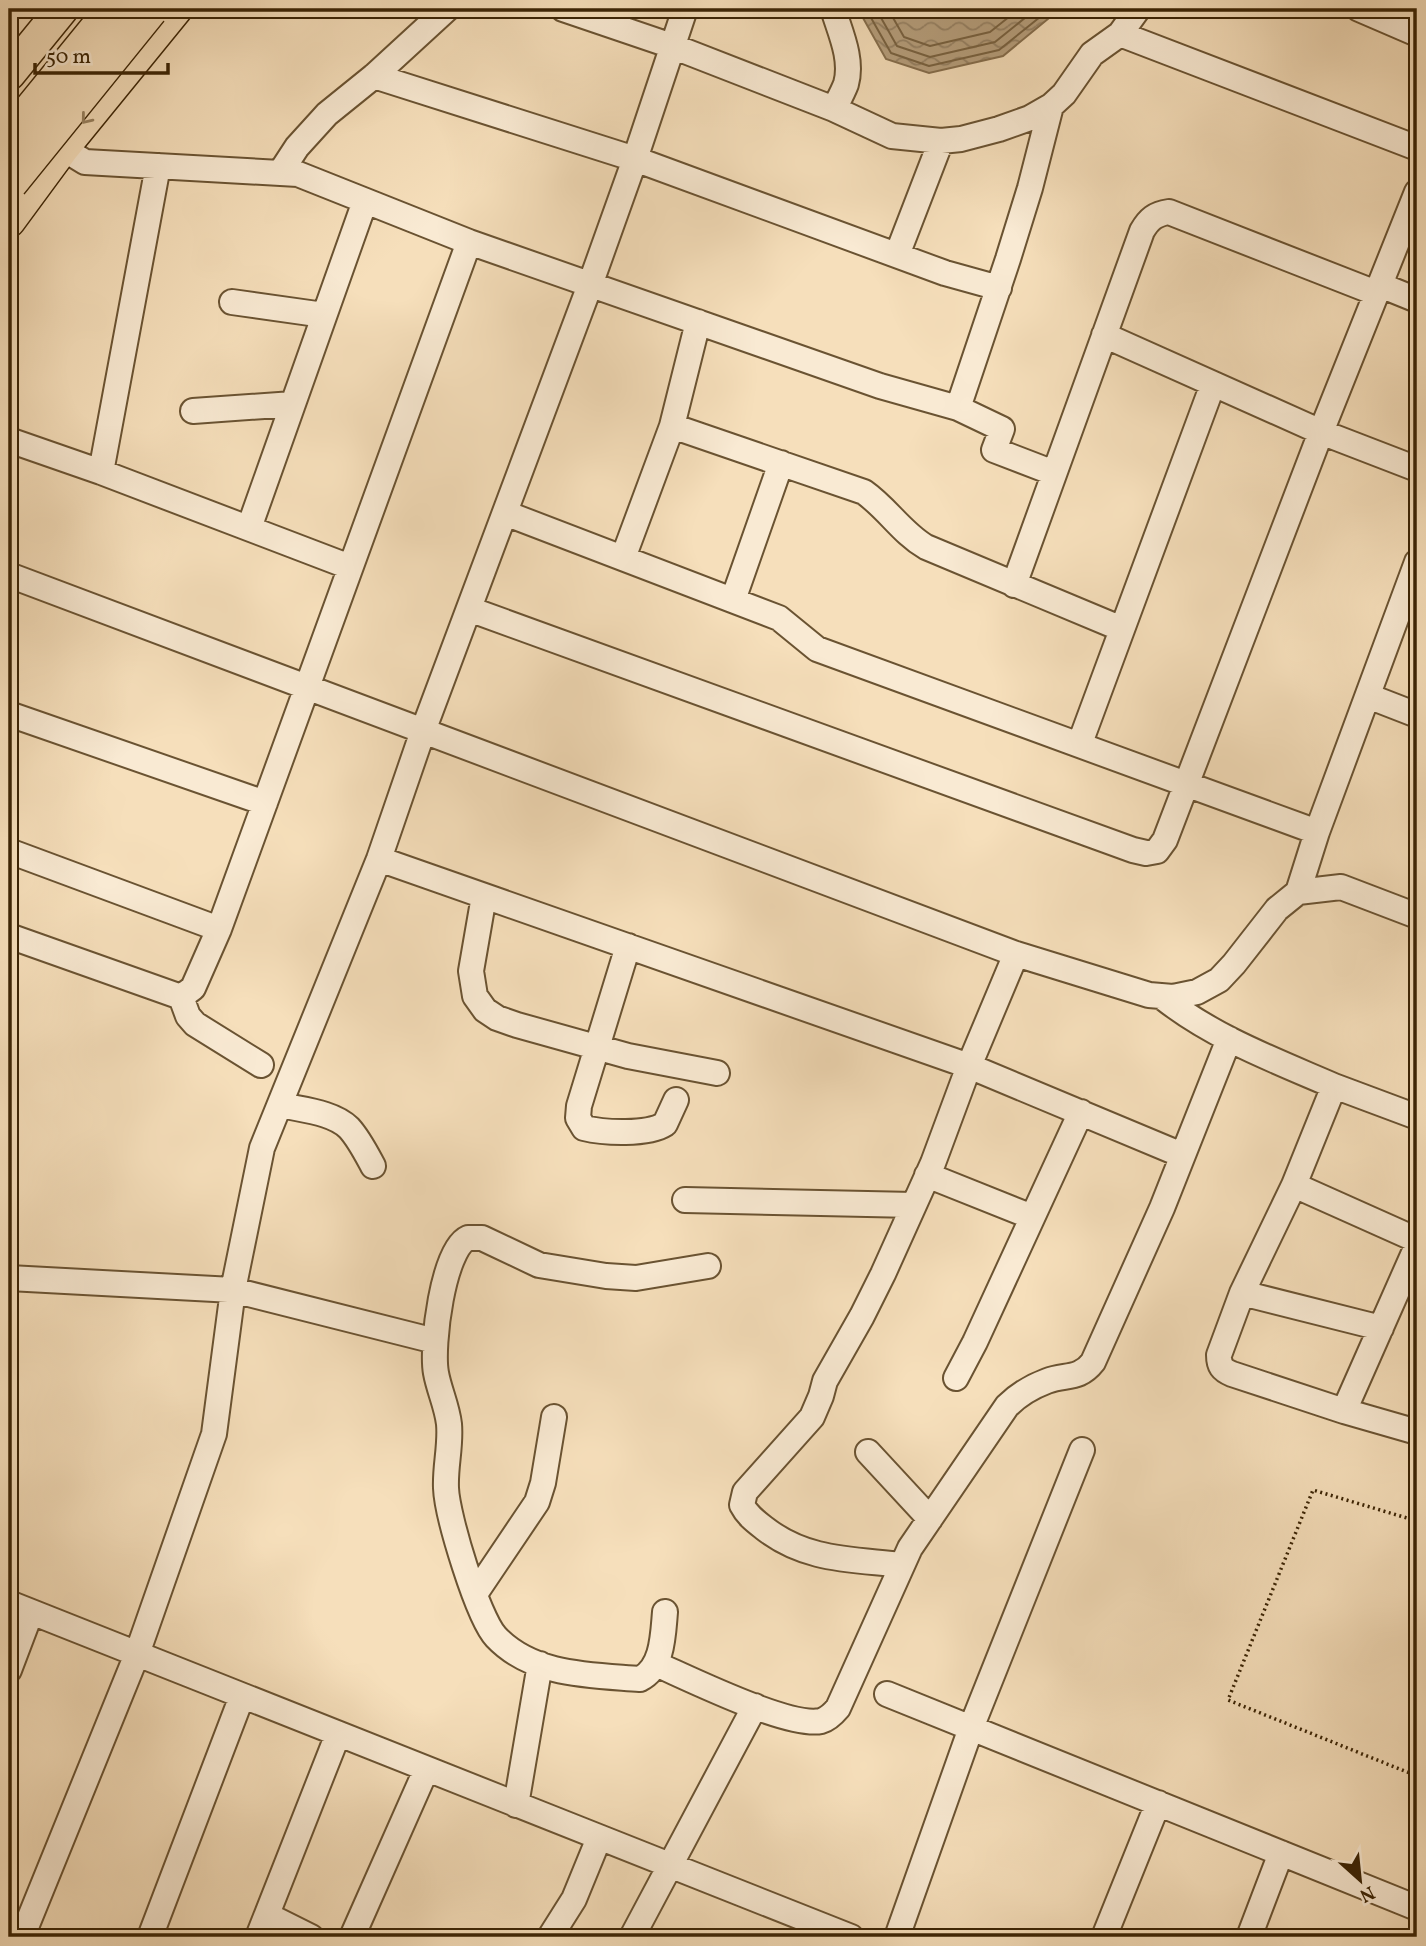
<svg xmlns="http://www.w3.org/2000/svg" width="1426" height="1946" font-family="Vollkorn,serif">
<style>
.water{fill:url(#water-waves);stroke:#856e4d;stroke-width:2}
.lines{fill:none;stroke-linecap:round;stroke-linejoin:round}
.shore{stroke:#786241;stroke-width:2}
.minor-casing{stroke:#6a5332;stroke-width:28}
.major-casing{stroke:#3b2405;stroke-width:35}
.path{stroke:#3b2405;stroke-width:3.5;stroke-dasharray:2 3.5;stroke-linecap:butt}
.minor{stroke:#f9ead3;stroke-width:24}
.major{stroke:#f6dfbb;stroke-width:32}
.highway-bridge-casing{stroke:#3b2405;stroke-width:40;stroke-linecap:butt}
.highway-bridge{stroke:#f6dfbb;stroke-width:37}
.oneway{stroke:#988260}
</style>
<defs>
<pattern id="water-waves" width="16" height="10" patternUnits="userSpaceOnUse" patternTransform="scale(1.75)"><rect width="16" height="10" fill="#b69f7d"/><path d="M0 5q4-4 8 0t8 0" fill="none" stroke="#958164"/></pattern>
</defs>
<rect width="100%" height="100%" fill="#f6dfbb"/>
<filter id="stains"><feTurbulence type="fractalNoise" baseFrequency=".00286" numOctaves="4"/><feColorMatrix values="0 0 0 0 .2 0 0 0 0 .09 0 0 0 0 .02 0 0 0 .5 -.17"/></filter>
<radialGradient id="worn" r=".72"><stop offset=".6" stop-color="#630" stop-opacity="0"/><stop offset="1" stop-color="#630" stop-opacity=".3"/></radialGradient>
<path class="water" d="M 858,9 L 1060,9 L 1003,56 L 929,73 L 886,59 Z"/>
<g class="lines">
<path class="shore" d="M 866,9 L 891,53 L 929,66 L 999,50 L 1050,9
M 876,9 L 897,46 L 930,57 L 995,42 L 1036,9
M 888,9 L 904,37 L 930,46 L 990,32 L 1019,9"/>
<g class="minor-casing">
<path id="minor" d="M 563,9 L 672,46 L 834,109 L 892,136 L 941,141 L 961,139 L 999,129 L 1030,118 L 1051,106 L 1064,94 L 1092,54 L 1120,34 L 1138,9
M 833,9 C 840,32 853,59 846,84 C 843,92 838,101 834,109
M 1359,9 L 1417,34
M 1120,34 L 1417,148
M 374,76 L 635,159 L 945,273 L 999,288
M 49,140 L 85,162 L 298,174 L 469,242 L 880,386 L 958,408 L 1002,429 L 994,450 L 1054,473
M 280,173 L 297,147 L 327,114 L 374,76 L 447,9
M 897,255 L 941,141
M 1380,285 L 1417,300
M 232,302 L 324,315
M 1104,335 L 1321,432 L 1417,469
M 958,408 L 1008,259 L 1030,188 L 1051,106
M 193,411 L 293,404
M 672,426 L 864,492 C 887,508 902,533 926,547 L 1122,629
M 9,440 L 101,472 L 350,567
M 101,472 L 158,166
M 505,513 L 779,618 L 817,649 L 1317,832
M 249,528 L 365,201
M 623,558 L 672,426 L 698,322
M 9,575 L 1016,954 L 1149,995 L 1173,997 L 1197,992 L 1219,980 L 1234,964 L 1277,909 L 1298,892 L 1341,887 L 1417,916
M 1014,585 L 1142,231 C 1149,219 1155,214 1169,212 L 1376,293
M 733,600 L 781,463
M 469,609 L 1133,850 L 1146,853 L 1157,851 L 1165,840 L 1321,432 L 1417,192
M 1368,696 L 1417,715
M 9,714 L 265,803
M 1080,743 L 1213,384
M 9,851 L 219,929 L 469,242
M 379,859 L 969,1066 L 1016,954
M 1298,892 L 1317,832 L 1417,562
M 484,896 L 471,971 L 475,996 L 485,1010 L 497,1018 L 517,1025 L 628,1056 L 717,1073
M 9,936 L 181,997 L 193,988 L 219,929
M 628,946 L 579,1106 L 578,1118 L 584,1128 C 604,1133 648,1135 665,1124 L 676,1100
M 1161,996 C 1212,1037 1274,1060 1334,1086
M 181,997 L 188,1016 L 195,1024 L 261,1065
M 281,1105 C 302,1110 333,1112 349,1128 C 359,1139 366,1153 373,1166
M 927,1175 L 1032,1217
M 1294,1185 L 1417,1240
M 685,1200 L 914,1205
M 1417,1246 L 1344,1411 L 1417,1432
M 9,1278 L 233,1290 L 435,1341
M 1242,1293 L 1381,1328
M 956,1378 L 975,1342 L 1081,1112
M 1344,1411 L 1232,1374 C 1222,1370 1219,1366 1219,1355 L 1242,1293 L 1294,1185 L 1334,1086 L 1417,1117
M 868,1452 L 930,1519
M 902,1565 C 851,1559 806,1561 764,1528 C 755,1521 747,1515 742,1505 L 745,1492 L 812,1417 L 821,1396 L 825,1381 L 862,1316 L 883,1274 L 933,1163 L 969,1066 L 1182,1155
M 475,1594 L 537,1502 L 543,1483 L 554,1417
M 9,1603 L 851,1937
M 665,1612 C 663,1634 663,1668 640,1679 C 591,1675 533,1676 496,1637 C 478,1618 447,1516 446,1488 C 445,1466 451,1446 449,1424 C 447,1406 439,1390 436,1373 C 431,1346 443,1249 468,1238 L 482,1238 L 539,1265 L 606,1276 L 636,1278 L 708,1266
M 656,1664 C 688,1678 789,1728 821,1721 C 828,1719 833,1714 838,1708 L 910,1548 L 1007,1406 C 1019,1394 1031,1387 1047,1381 C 1066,1374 1079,1380 1093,1362 L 1162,1208 L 1229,1039
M 9,1670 L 31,1612
M 887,1694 L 1417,1908
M 516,1805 L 540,1664
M 267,1915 L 311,1937
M 22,1937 L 137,1654 L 214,1434 L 233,1290 L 262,1148 L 379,859 L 423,731 L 590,285 L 635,159 L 685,9
M 150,1937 L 242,1696
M 258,1937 L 338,1734
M 352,1937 L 426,1770
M 550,1937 L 574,1899 L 599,1838
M 632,1937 L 755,1706
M 897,1937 L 971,1728 L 1082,1450
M 1104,1937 L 1158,1803
M 1249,1937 L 1281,1853"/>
</g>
<g class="major-casing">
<path id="major" d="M 9,74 L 62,9
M 9,221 L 62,149 L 176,9"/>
</g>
<path class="path" d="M 1417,1521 L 1313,1490 L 1228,1700 L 1417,1776"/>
<use href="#minor" class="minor"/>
<use href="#major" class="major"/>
<g class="highway-bridge-casing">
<path id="highway-bridge" d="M 9,139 L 115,9
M 9,182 L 149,9"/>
</g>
<use href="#highway-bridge" class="highway-bridge"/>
</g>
<defs><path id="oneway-chevron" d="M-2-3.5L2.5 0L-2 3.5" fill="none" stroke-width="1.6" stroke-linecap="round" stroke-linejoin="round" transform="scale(1.75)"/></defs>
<use class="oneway" href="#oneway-chevron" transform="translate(86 119) rotate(129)"/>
<rect width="1426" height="1946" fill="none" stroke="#f6dfbb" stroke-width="35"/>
<rect x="10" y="10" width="1405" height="1925" fill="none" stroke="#3b2405" stroke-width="3.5"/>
<rect x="18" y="18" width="1391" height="1911" fill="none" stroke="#3b2405" stroke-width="2"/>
<g transform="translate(1360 1880) rotate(153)" stroke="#f9ead3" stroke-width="5" paint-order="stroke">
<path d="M0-5L12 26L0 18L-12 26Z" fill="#3b2405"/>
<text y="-10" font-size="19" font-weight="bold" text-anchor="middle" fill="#3b2405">N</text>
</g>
<path d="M35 63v10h133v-10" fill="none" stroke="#3b2405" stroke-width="3.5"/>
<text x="46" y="63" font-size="21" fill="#3b2405" stroke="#f9ead3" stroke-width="5" paint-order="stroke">50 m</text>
<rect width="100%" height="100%" filter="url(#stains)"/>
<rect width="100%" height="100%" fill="url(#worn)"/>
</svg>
